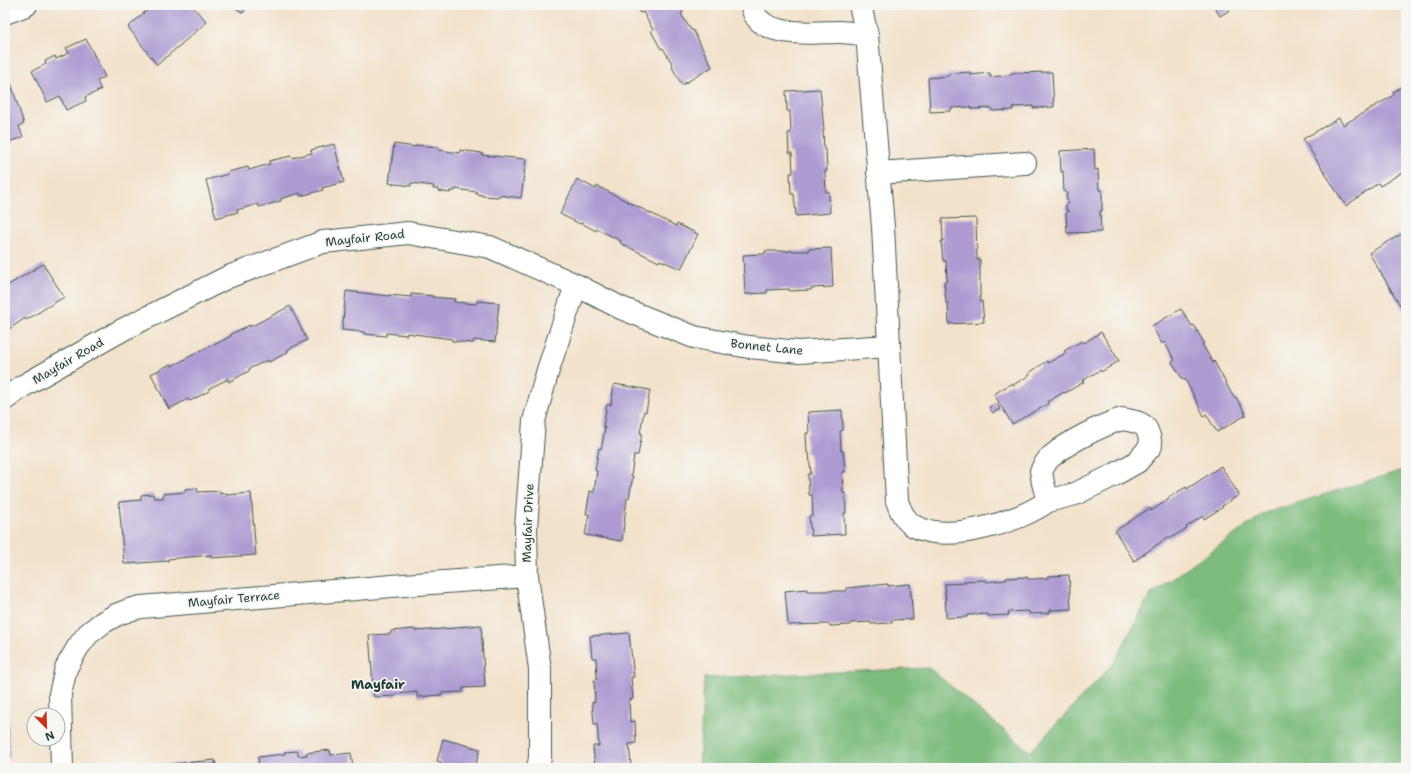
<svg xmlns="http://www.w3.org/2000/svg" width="1411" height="773" font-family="'Shantell Sans',sans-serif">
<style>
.forest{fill:#7dbc7d;stroke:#4e7c58}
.building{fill:#ad9bd2}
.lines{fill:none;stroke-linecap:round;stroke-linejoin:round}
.minor-casing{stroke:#3f564b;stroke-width:24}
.minor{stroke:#fff;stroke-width:22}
.labels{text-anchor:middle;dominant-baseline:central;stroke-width:3.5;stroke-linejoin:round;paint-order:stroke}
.street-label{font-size:12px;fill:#1f3d34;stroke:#f6f6f2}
.neighbourhood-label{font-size:13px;font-weight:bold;fill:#1f3d34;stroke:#f6f6f2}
</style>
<rect width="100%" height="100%" fill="#f6f6f2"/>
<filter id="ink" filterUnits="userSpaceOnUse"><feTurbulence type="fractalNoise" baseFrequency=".025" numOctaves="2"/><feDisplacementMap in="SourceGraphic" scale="8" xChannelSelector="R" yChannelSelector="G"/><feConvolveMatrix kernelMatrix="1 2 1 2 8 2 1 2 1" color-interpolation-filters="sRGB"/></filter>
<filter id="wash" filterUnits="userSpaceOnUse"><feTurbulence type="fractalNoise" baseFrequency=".012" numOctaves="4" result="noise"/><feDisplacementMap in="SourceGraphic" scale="16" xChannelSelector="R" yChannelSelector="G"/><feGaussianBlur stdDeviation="0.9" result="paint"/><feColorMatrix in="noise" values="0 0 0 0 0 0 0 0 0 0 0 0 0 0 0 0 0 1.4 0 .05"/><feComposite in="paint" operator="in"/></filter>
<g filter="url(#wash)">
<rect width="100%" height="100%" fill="#f3e2cb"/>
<path class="forest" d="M 1406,469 L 1406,768 L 699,768 L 704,678 L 929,668 L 1030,752 L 1113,664 L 1150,595 L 1265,513 Z"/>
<g id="blocks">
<path class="building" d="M 153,5 L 191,5 L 207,22 L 157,65 L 128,27 Z
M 231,5 L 248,5 L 243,13 Z
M 635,5 L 679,5 L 683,12 L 681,14 L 691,30 L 693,30 L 712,67 L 682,85 L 672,67 L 673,65 L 663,48 L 661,49 L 651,31 L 653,30 L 643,12 L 640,13 Z
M 1213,5 L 1238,5 L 1220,16 Z
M 86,39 L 105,77 L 97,81 L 101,90 L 85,97 L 86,101 L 66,110 L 60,96 L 47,102 L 32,71 L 46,64 L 45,61 L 55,56 L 56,59 L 69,53 L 66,48 Z
M 970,72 L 970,75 L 990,73 L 990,77 L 1011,75 L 1011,73 L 1052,72 L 1054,107 L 1033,108 L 1033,106 L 1013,107 L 1013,110 L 992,111 L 992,108 L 971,109 L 971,107 L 951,108 L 951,111 L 930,112 L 928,78 L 948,76 L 948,74 Z
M 11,84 L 24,124 L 19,126 L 23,137 L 5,143 L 5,86 Z
M 1406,84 L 1406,170 L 1380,186 L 1378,183 L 1346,206 L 1303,139 L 1339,118 L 1343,125 L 1394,95 L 1393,92 Z
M 820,89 L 824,130 L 823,130 L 824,150 L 826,150 L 827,171 L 825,171 L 826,192 L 829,192 L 830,213 L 796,216 L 794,194 L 791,194 L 790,173 L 793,173 L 792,153 L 789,153 L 788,133 L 791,133 L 790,111 L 787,111 L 786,91 Z
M 334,144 L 344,182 L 322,188 L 323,190 L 301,196 L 300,193 L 280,199 L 281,201 L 259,207 L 258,204 L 237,210 L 238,212 L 216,218 L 206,180 L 228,174 L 228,172 L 248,167 L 249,170 L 270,164 L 269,161 L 291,156 L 292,158 L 312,153 L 311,150 Z
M 394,144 L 416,147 L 416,145 L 439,147 L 438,150 L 460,153 L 460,150 L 482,153 L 482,155 L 526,159 L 521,198 L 499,195 L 499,197 L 482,196 L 482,195 L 476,194 L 477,192 L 455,189 L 455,191 L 450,191 L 450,193 L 438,191 L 438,189 L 433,189 L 434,186 L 411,183 L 411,186 L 389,183 Z
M 1094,149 L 1095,170 L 1098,169 L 1099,190 L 1102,190 L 1102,211 L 1100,211 L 1101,232 L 1067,233 L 1066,212 L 1068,212 L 1068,210 L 1066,210 L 1066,204 L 1068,204 L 1066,195 L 1067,195 L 1067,192 L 1064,192 L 1063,171 L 1061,172 L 1060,151 Z
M 577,179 L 596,189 L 597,186 L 676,226 L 677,224 L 698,234 L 681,269 L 660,260 L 659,262 L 620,243 L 621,241 L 597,229 L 596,231 L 581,223 L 580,224 L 560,214 Z
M 976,218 L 977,260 L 980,259 L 980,301 L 982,301 L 984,322 L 949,324 L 948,303 L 946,303 L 944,281 L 947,281 L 946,261 L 943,261 L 941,241 L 943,241 L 942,219 Z
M 1405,232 L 1406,234 L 1406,315 L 1369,253 Z
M 831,248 L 833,287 L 811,288 L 811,290 L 789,291 L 789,289 L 767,290 L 767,293 L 745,294 L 743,255 L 765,254 L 765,251 L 809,251 L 808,249 Z
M 43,264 L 64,297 L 26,320 L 25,318 L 8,330 L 9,332 L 5,334 L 5,287 Z
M 346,291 L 389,296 L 389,295 L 411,297 L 411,294 L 433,296 L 432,297 L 455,299 L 454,302 L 476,304 L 477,301 L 499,303 L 495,342 L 474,340 L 473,343 L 452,341 L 452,339 L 407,333 L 407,335 L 386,333 L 386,336 L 364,334 L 364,332 L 342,330 Z
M 290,306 L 307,340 L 287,350 L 288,352 L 269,362 L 268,360 L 249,369 L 249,371 L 229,382 L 228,379 L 208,389 L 209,391 L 190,401 L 188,399 L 169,409 L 151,374 L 171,364 L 172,366 L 174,365 L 211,345 L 212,346 L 231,336 L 231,334 L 250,325 L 250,327 Z
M 1181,309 L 1192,326 L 1194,325 L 1204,343 L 1202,344 L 1213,363 L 1214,361 L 1234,398 L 1236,397 L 1246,415 L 1217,432 L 1206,414 L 1204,416 L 1185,379 L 1183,380 L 1172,362 L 1175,360 L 1164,342 L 1162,344 L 1152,326 Z
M 1101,332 L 1119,361 L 1101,372 L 1100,370 L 1082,381 L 1084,382 L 1065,393 L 1064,392 L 1047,402 L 1048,404 L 1012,424 L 994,394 L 1012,383 L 1013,385 L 1030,375 L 1029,373 L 1047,361 L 1048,363 L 1066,353 L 1064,351 L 1082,341 L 1084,343 Z
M 614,384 L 650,390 L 646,412 L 644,411 L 640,433 L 642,433 L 638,455 L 634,455 L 631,476 L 633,476 L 629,498 L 627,498 L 622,541 L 585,535 L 589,514 L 586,514 L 590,491 L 594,492 L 597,471 L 595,470 L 599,448 L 601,449 L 602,445 L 605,427 L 603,427 L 607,404 L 611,405 Z
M 997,403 L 1000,409 L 993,413 L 989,407 Z
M 842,410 L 843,430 L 840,431 L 841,451 L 843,451 L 845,472 L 842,472 L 843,493 L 845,493 L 846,513 L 844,513 L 845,534 L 811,536 L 809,516 L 813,516 L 812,495 L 809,495 L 808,474 L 811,474 L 809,453 L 807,453 L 806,433 L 809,433 L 808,412 Z
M 1221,466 L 1239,495 L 1222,506 L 1223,507 L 1204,519 L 1203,516 L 1186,527 L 1187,528 L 1169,539 L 1168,537 L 1134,561 L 1115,531 L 1150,508 L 1151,511 L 1169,499 L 1168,498 L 1186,487 L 1187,489 Z
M 197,488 L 198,492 L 220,491 L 220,494 L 226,493 L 226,495 L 251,493 L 256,555 L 211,558 L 211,555 L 168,559 L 168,561 L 124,564 L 119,502 L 141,500 L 141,495 L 153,494 L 154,498 L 163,498 L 163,494 L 185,492 L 185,489 Z
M 1069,575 L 1071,609 L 1050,610 L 1050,613 L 1029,614 L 1029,611 L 1008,612 L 1009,615 L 988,616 L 988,614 L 967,615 L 967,617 L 946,618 L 945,584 L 965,583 L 964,581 L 986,580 L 986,582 L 1006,580 L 1006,578 L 1027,577 L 1028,579 L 1034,579 L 1048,578 L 1048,576 Z
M 888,584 L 888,586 L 910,584 L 913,619 L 892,620 L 892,623 L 871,624 L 871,622 L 850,623 L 851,625 L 830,626 L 829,624 L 788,625 L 785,591 L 807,589 L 807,591 L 847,591 L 847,588 Z
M 481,625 L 485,687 L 463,688 L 463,692 L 441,693 L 441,695 L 417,697 L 417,692 L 396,694 L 396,696 L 374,697 L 369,635 L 391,634 L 391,631 L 414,629 L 415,631 L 457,628 L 457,627 Z
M 629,633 L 634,677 L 631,677 L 633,699 L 629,700 L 630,722 L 635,721 L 636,743 L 629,744 L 631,765 L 595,768 L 593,746 L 599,746 L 597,724 L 594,724 L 592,702 L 595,702 L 594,680 L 597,679 L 596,658 L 592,658 L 590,636 Z
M 5,699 L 6,699 L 10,757 L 5,758 Z
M 443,739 L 480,749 L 475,768 L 439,768 L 441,762 L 437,761 Z
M 330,750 L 331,755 L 351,753 L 353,768 L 259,768 L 258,757 L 285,754 L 284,752 L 298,751 L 298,756 L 307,755 L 306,753 Z
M 215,760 L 216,768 L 154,768 L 154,766 Z"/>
</g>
</g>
<g filter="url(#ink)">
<use href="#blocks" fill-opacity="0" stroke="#3f564b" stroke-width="1"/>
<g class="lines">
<g class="minor-casing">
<path id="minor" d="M 752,5 C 756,40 814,32 839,32 C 848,32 857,34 867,35 L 860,5
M 5,13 L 26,5
M 867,35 L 883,227 L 897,501 C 900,510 905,521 914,526 C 947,544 1020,522 1048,501
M 878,173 L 1025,163
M 5,399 L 23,386 L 122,330 L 228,277 L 323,242 L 408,233 L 490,247 L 576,285 L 621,308 L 694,337 L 749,347 L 799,352 L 888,346
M 1122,419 C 1143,423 1148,423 1151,446 L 1137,462 L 1114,475 L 1075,494 L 1048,501 L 1043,483 L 1041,471 C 1044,466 1047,459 1052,456 C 1068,442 1102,425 1122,419 Z
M 62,768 L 60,694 L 66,668 L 78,647 L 88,634 L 102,623 L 116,615 L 129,610 L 141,607 L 404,585 L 527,576
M 538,768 L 540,758 L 540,669 L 527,576 L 526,528 L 534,421 L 548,370 L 576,285"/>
</g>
<use href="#minor" class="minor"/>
</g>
</g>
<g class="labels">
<g class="street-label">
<text transform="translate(365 238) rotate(-6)">Mayfair Road</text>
<text transform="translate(767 347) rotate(6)">Bonnet Lane</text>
<text transform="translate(68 361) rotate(-30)">Mayfair Road</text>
<text transform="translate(528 523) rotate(-88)">Mayfair Drive</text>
<text transform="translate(234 599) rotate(-5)">Mayfair Terrace</text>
</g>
<g class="neighbourhood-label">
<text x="378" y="684">Mayfair</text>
</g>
</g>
<rect width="1411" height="773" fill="none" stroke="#f6f6f2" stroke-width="20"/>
<g transform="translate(46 727) rotate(157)"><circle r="19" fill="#f6f6f2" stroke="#a0aca6"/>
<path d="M0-3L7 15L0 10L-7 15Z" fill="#c8321e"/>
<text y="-6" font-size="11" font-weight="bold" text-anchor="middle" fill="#1f3d34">N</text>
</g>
</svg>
